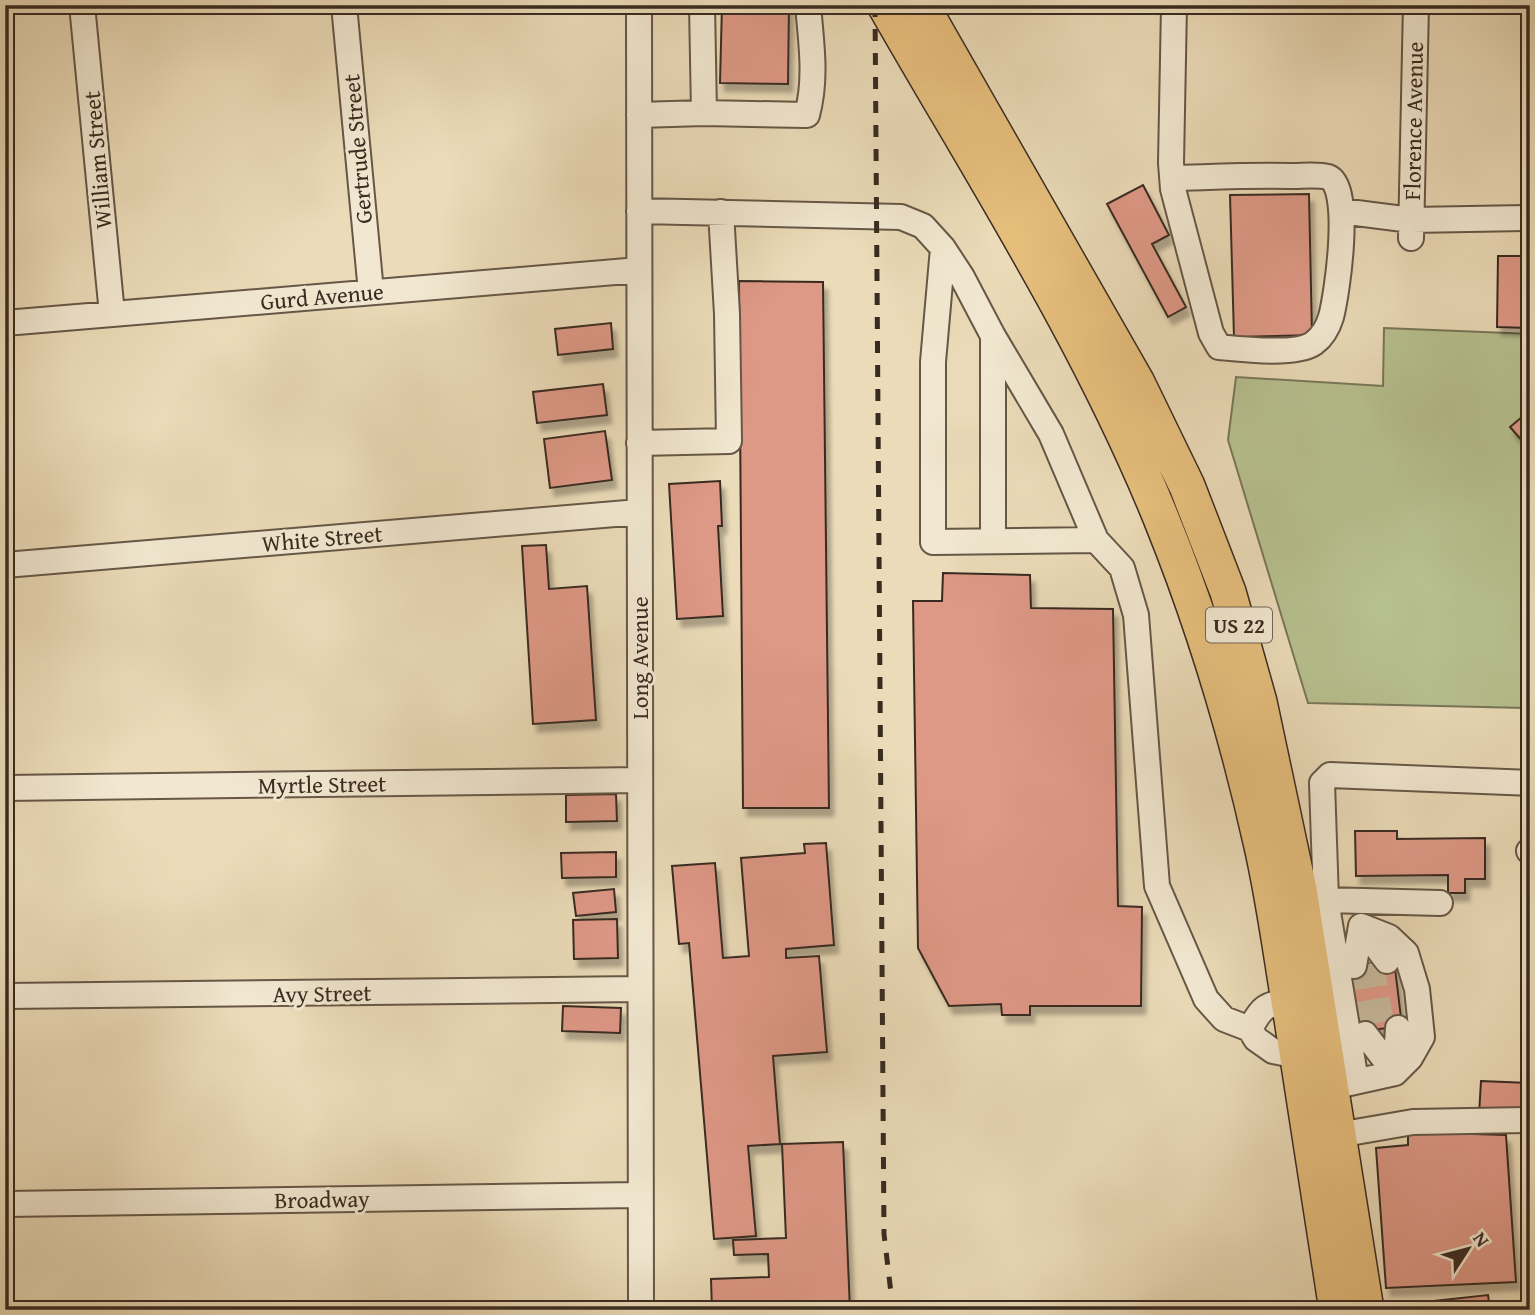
<svg xmlns="http://www.w3.org/2000/svg" width="1535" height="1315" font-family="'Gentium Book Plus',serif">
<style>
.green{fill:#b7c08f;stroke:#787658;stroke-width:2}
.building{fill:#de9886;stroke:#392b21;stroke-width:2;filter:url(#shadow)}
.lines{fill:none;stroke-linecap:round;stroke-linejoin:round}
.minor-tunnel{stroke:#c7b89a;stroke-width:24;stroke-dasharray:24 12;stroke-linecap:butt}
.minor-casing{stroke:#665747;stroke-width:28}
.highway-casing{stroke:#392b21;stroke-width:38}
.minor{stroke:#f2e8d1;stroke-width:24}
.highway{stroke:#e6be7c;stroke-width:35}
.rail{stroke:#392b21;stroke-width:5;stroke-dasharray:12 12;stroke-linecap:butt}
.labels{text-anchor:middle;dominant-baseline:central;stroke-width:6;stroke-linejoin:round;paint-order:stroke}
.shield{fill:#f2e8d1;stroke:#706456;stroke-width:2}
.shield-label{font-size:21px;font-weight:bold;fill:#392b21}
.street-label{font-size:23px;fill:#392b21;stroke:#f2e8d1}
</style>
<defs>
<filter id="shadow"><feDropShadow dx="4.5" dy="8" stdDeviation="2" flood-color="#0004"/></filter>
</defs>
<rect width="100%" height="100%" fill="#ebdbb8"/>
<filter id="stains"><feTurbulence type="fractalNoise" baseFrequency=".00286" numOctaves="4"/><feColorMatrix values="0 0 0 0 .2 0 0 0 0 .09 0 0 0 0 .02 0 0 0 .5 -.17"/></filter>
<radialGradient id="worn" r=".72"><stop offset=".6" stop-color="#630" stop-opacity="0"/><stop offset="1" stop-color="#630" stop-opacity=".3"/></radialGradient>
<path class="green" d="M 1384,328 L 1530,334 L 1530,708 L 1308,703 L 1228,440 L 1236,377 L 1383,386 Z"/>
<path class="building" d="M 722,5 L 789,5 L 788,84 L 720,83 Z
M 1143,185 L 1169,235 L 1152,244 L 1186,307 L 1168,317 L 1107,204 Z
M 1309,194 L 1312,335 L 1234,337 L 1230,195 Z
M 1498,256 L 1530,256 L 1530,328 L 1497,327 Z
M 739,281 L 823,282 L 829,808 L 743,808 Z
M 611,323 L 613,349 L 558,355 L 555,329 Z
M 603,384 L 607,415 L 537,423 L 533,392 Z
M 1529,411 L 1530,439 L 1525,444 L 1510,427 Z
M 605,431 L 612,480 L 550,488 L 544,439 Z
M 720,481 L 722,526 L 718,526 L 723,616 L 677,619 L 669,484 Z
M 546,545 L 549,589 L 587,586 L 596,720 L 533,724 L 522,546 Z
M 943,573 L 1030,575 L 1031,608 L 1113,609 L 1118,906 L 1142,907 L 1141,1006 L 1030,1006 L 1030,1015 L 1002,1015 L 1001,1004 L 949,1006 L 918,948 L 913,601 L 942,601 Z
M 616,794 L 617,821 L 566,822 L 566,795 Z
M 1355,831 L 1397,831 L 1397,839 L 1485,838 L 1485,879 L 1465,879 L 1465,893 L 1448,893 L 1448,875 L 1356,876 Z
M 826,843 L 834,945 L 786,949 L 786,958 L 819,956 L 827,1052 L 773,1056 L 780,1144 L 748,1146 L 756,1236 L 714,1239 L 689,943 L 679,944 L 672,866 L 715,863 L 723,958 L 749,956 L 741,858 L 805,853 L 804,844 Z
M 616,852 L 616,877 L 562,878 L 561,853 Z
M 614,889 L 616,912 L 576,916 L 573,893 Z
M 617,919 L 618,958 L 574,959 L 573,920 Z
M 1394,960 L 1402,1026 L 1357,1032 L 1349,966 Z
M 563,1006 L 621,1008 L 620,1033 L 562,1031 Z
M 1481,1081 L 1529,1083 L 1528,1117 L 1479,1115 Z
M 1408,1132 L 1506,1135 L 1516,1282 L 1386,1288 L 1376,1148 L 1408,1145 Z
M 843,1142 L 850,1310 L 712,1310 L 711,1279 L 769,1277 L 768,1254 L 734,1255 L 733,1240 L 786,1238 L 782,1144 Z
M 1488,1295 L 1490,1310 L 1426,1310 L 1425,1302 Z"/>
<g class="lines">
<path class="minor-tunnel" d="M 1372,963 L 1383,1031
M 1354,966 L 1365,1034"/>
<g class="minor-casing">
<path id="minor" d="M 82,5 L 112,314
M 344,5 L 371,292
M 639,5 L 641,1310
M 704,113 L 807,115 C 817,78 811,42 808,5
M 639,115 L 704,113 L 702,5
M 1173,178 C 1212,177 1251,175 1291,176 C 1302,176 1318,174 1328,177 C 1353,186 1337,295 1331,317 C 1328,327 1322,337 1314,343 C 1296,356 1240,349 1219,347 L 1211,333 L 1173,189 L 1171,163 L 1174,5
M 639,211 L 901,217 L 923,226 L 943,248 L 962,277 L 993,336 L 1051,434 L 1096,540 L 933,542 L 933,362 L 943,248
M 1341,211 L 1411,220 L 1530,218
M 1411,238 L 1416,5
M 5,323 L 639,270
M 993,336 L 993,541
M 639,443 L 729,441 L 727,314 L 721,212
M 1096,540 L 1122,568 L 1136,615 L 1157,886 L 1206,999 L 1224,1019 L 1250,1029 L 1256,1039 L 1273,1051 L 1298,1056
M 5,565 L 639,512
M 5,788 L 639,780
M 1529,851 L 1530,851
M 1326,900 L 1440,903
M 1361,926 L 1389,937 L 1406,953 L 1417,989 L 1422,1037 L 1410,1058 L 1395,1073
M 1364,930 L 1387,961
M 1354,966 L 1361,926 L 1363,934
M 5,996 L 639,989
M 1250,1029 C 1261,1008 1265,1004 1289,1001
M 1365,1034 L 1395,1073 L 1393,1066
M 1356,1081 L 1326,900 L 1322,783 L 1330,775 L 1530,783
M 1341,1085 L 1395,1073 L 1398,1028
M 1338,1135 L 1413,1122 L 1530,1120
M 5,1204 L 639,1195"/>
</g>
<g class="highway-casing">
<path id="highway" d="M 885,5 C 981,173 1088,338 1161,518 C 1204,624 1237,734 1262,846 C 1275,903 1282,961 1292,1019 C 1307,1116 1322,1213 1337,1310
M 921,5 L 1137,383 L 1187,486 L 1228,592 L 1259,702 L 1299,890 L 1366,1310"/>
</g>
<use href="#minor" class="minor"/>
<use href="#highway" class="highway"/>
<path class="rail" d="M 875,5 L 884,1234 L 893,1310"/>
</g>
<g class="labels">
<rect class="shield" x="1206" y="607.5" width="66" height="35" rx="5"/>
<g class="shield-label">
<text x="1239" y="625">US 22</text>
</g>
<g class="street-label">
<text transform="translate(1413 121) rotate(-89)">Florence Avenue</text>
<text transform="translate(357 149) rotate(-95)">Gertrude Street</text>
<text transform="translate(97 160) rotate(-95)">William Street</text>
<text transform="translate(322 296) rotate(-5)">Gurd Avenue</text>
<text transform="translate(322 538) rotate(-5)">White Street</text>
<text transform="translate(639 658) rotate(-90)">Long Avenue</text>
<text transform="translate(322 784) rotate(-1)">Myrtle Street</text>
<text transform="translate(322 993) rotate(-1)">Avy Street</text>
<text transform="translate(322 1199) rotate(-1)">Broadway</text>
</g>
</g>
<rect width="1535" height="1315" fill="none" stroke="#ebdbb8" stroke-width="28"/>
<rect x="7" y="7" width="1521" height="1301" fill="none" stroke="#392b21" stroke-width="3.5"/>
<rect x="14" y="14" width="1507" height="1287" fill="none" stroke="#392b21" stroke-width="2"/>
<g transform="translate(1468 1249) rotate(54)" stroke="#f2e8d1" stroke-width="5" paint-order="stroke">
<path d="M0-5L12 26L0 18L-12 26Z" fill="#392b21"/>
<text y="-10" font-size="19" font-weight="bold" text-anchor="middle" fill="#392b21">N</text>
</g>
<rect width="100%" height="100%" filter="url(#stains)"/>
<rect width="100%" height="100%" fill="url(#worn)"/>
</svg>
